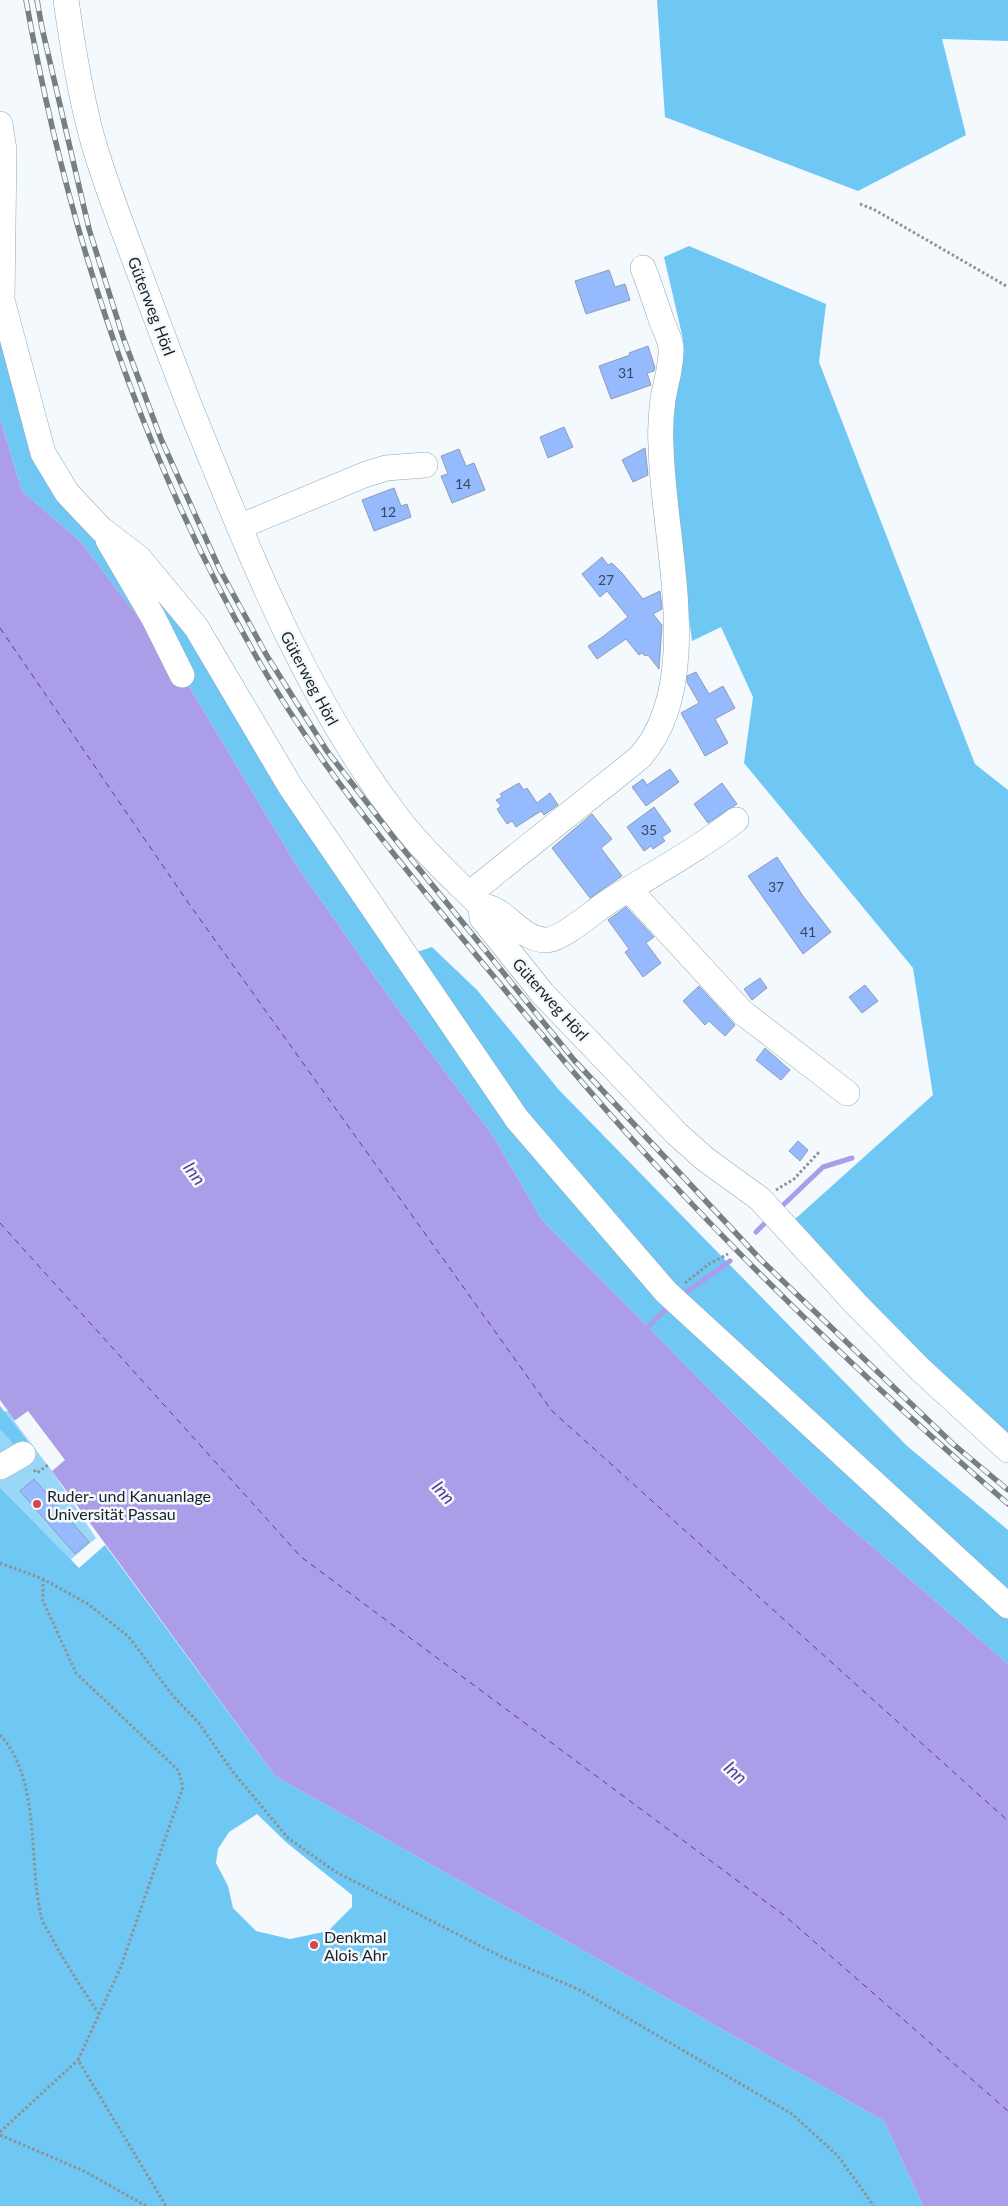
<svg xmlns="http://www.w3.org/2000/svg" width="1008" height="2206" font-family="Lato,sans-serif">
<style>
.green{fill:#99d7f8}
.forest{fill:#6fc7f4;fill-rule:evenodd}
.water{fill:#ab9de7}
.pier{fill:#f3f9fc}
.lines{fill:none;stroke-linecap:round;stroke-linejoin:round}
.stream{stroke:#ab9de7;stroke-width:5}
.ferry{stroke:#553e94;stroke-width:1;stroke-dasharray:6 5;stroke-linecap:butt}
.building{fill:#95bafe;stroke:#909db3}
.minor-casing{stroke:#8fa9b8;stroke-width:26}
.path{stroke:#8b9397;stroke-width:3;stroke-dasharray:2.5 2.5;stroke-linecap:butt}
.minor{stroke:#fff;stroke-width:25}
.rail-casing{stroke:#777f83;stroke-width:5.5}
.rail{stroke:#f3f9fc;stroke-width:4;stroke-dasharray:11;stroke-linecap:butt}
.poi-dot{fill:#d6464e;stroke:#f3f9fc;stroke-width:2}
.labels{text-anchor:middle;dominant-baseline:central;stroke-width:5;stroke-linejoin:round;paint-order:stroke}
.number-label{font-size:14px;fill:#37485d}
.street-label{font-size:16px;fill:#182227;stroke:#f3f9fc}
.poi-label{font-size:16px;fill:#182227;stroke:#f3f9fc;text-anchor:start}
.water-label{font-size:18px;font-style:italic;fill:#553e94;stroke:#f3f9fc}
</style>
<rect width="100%" height="100%" fill="#f3f9fc"/>
<path class="green" d="M 0,1406 L 3,1411 L 28,1411 L 52,1471 L 96,1538 L 55,1573 L 0,1549 Z"/>
<path class="forest" d="M 657,0 L 1008,0 L 1008,41 L 942,39 L 966,135 L 858,191 L 665,117 Z
M 689,246 L 826,304 L 819,362 L 975,764 L 1008,790 L 1008,1437 L 927,1365 L 794,1220 L 933,1095 L 913,968 L 744,763 L 753,697 L 721,627 L 692,641 L 667,446 L 683,339 L 664,257 Z
M 0,324 L 40,468 L 141,570 L 185,622 L 402,957 L 432,947 L 477,990 L 559,1090 L 907,1446 L 1008,1530 L 1008,1664 L 823,1504 L 542,1220 L 494,1137 L 389,997 L 299,869 L 182,675 L 81,542 L 22,491 L 0,418 Z
M 0,1406 L 27,1441 L 18,1449 L 0,1429 Z
M 0,1488 L 79,1568 L 105,1545 L 275,1776 L 884,2121 L 923,2206 L 0,2206 ZM 257,1814 L 287,1843 L 352,1895 L 352,1907 L 328,1931 L 290,1939 L 256,1931 L 233,1908 L 228,1886 L 216,1863 L 218,1849 L 229,1832 Z"/>
<path class="water" d="M 0,418 L 22,491 L 81,542 L 182,675 L 299,869 L 389,997 L 494,1137 L 542,1220 L 823,1504 L 1008,1664 L 1008,2206 L 923,2206 L 884,2121 L 275,1776 L 0,1400 Z"/>
<path class="pier" d="M 28,1411 L 65,1460 L 52,1471 L 14,1421 Z"/>
<g class="lines">
<path class="stream" d="M 778,1210 L 823,1167 L 852,1158
M 756,1232 L 769,1219
M 681,1296 L 730,1261
M 648,1327 L 669,1306"/>
<path class="ferry" d="M 0,628 L 187,901 L 552,1411 L 1008,1821
M 0,1223 L 301,1557 L 785,1916 L 1008,2111"/>
</g>
<path class="building" d="M 609,270 L 615,287 L 625,284 L 630,300 L 586,314 L 575,281 Z
M 648,346 L 655,368 L 654,371 L 647,373 L 651,385 L 611,399 L 599,366 L 630,355 L 629,353 Z
M 564,427 L 573,447 L 548,458 L 540,437 Z
M 645,448 L 648,475 L 633,482 L 622,460 Z
M 459,449 L 466,466 L 474,463 L 485,490 L 452,503 L 441,476 L 448,474 L 441,456 Z
M 394,488 L 401,506 L 407,504 L 411,517 L 374,531 L 362,500 Z
M 602,557 L 608,565 L 612,563 L 622,573 L 643,599 L 660,591 L 662,609 L 653,614 L 662,625 L 659,669 L 648,655 L 645,656 L 642,653 L 639,655 L 626,639 L 597,659 L 588,646 L 601,638 L 628,617 L 607,591 L 600,597 L 582,574 Z
M 696,672 L 709,694 L 723,686 L 735,708 L 715,719 L 728,743 L 705,756 L 681,713 L 699,703 L 687,682 L 687,676 Z
M 670,769 L 679,782 L 646,806 L 632,787 L 643,779 L 647,785 Z
M 519,783 L 524,790 L 527,788 L 537,803 L 550,793 L 558,805 L 544,815 L 541,811 L 516,827 L 512,821 L 507,824 L 497,809 L 501,806 L 496,800 L 502,797 L 500,794 Z
M 722,783 L 737,804 L 708,823 L 694,804 Z
M 654,807 L 671,831 L 662,837 L 665,841 L 653,849 L 651,846 L 644,851 L 627,827 Z
M 592,814 L 612,839 L 601,848 L 622,876 L 590,898 L 552,848 Z
M 777,857 L 803,896 L 831,932 L 803,954 L 748,876 Z
M 626,907 L 654,937 L 646,943 L 661,963 L 643,977 L 625,952 L 629,949 L 608,920 Z
M 760,978 L 767,988 L 752,1000 L 744,989 Z
M 865,985 L 878,1001 L 862,1013 L 849,997 Z
M 699,986 L 735,1025 L 725,1036 L 709,1021 L 705,1025 L 683,1001 Z
M 765,1048 L 790,1070 L 781,1080 L 756,1060 Z
M 798,1141 L 808,1150 L 800,1161 L 789,1151 Z
M 34,1479 L 89,1542 L 75,1554 L 20,1491 Z"/>
<g class="lines">
<g class="minor-casing">
<path id="minor" d="M 66,0 C 72,43 79,87 90,130 C 100,169 115,207 129,245 C 149,299 169,353 190,407 C 249,551 304,697 401,822 C 425,853 454,879 481,906 L 482,918 L 543,994 L 677,1134 L 705,1159 L 760,1199 L 856,1304 L 921,1370 L 1008,1450
M 0,124 L 4,150 L 2,300 L 43,453 L 67,493 L 101,529 L 139,558 L 196,627 L 290,786 L 517,1119 L 666,1292 L 1008,1606
M 239,527 L 364,475 L 386,468 L 425,465
M 108,540 L 153,617 L 182,675
M 629,889 L 742,1012 L 847,1093
M 469,894 L 639,758 C 707,684 662,537 661,445 C 660,430 661,414 663,399 C 666,382 672,365 671,347 C 670,339 665,330 662,322 C 656,304 650,286 643,268
M 481,906 C 506,907 520,941 547,940 C 563,939 594,911 608,902 C 651,875 696,851 736,820
M 0,1467 L 23,1454"/>
</g>
<path class="path" d="M 860,204 L 873,209 L 1008,287
M 776,1190 L 794,1179 L 820,1151
M 685,1283 L 709,1264 L 728,1254
M 34,1470 L 37,1473 L 48,1465
M 0,1563 L 43,1579 L 88,1604 L 129,1637 L 173,1696 L 198,1722 L 233,1772 L 288,1838 L 336,1872 L 502,1957 L 578,1989 L 792,2114 L 838,2156 L 874,2206
M 43,1579 L 43,1601 L 76,1673 L 178,1770 L 183,1787 L 120,1969 L 78,2060 L 166,2206
M 0,1735 C 41,1779 28,1859 41,1916 C 43,1924 49,1933 53,1940 C 67,1966 83,1990 99,2014
M 0,2132 L 78,2060
M 0,2135 L 84,2171 L 146,2206"/>
<use href="#minor" class="minor"/>
<g class="rail-casing">
<path id="rail" d="M 26,0 C 67,230 141,455 257,658 C 318,765 398,860 476,955 C 537,1029 597,1102 662,1172 C 770,1289 888,1400 1008,1504
M 37,0 L 42,28 L 89,229 L 123,337 L 161,439 L 220,570 L 267,656 L 327,751 L 395,839 L 574,1060 L 761,1260 L 953,1444 L 1008,1490"/>
</g>
<use href="#rail" class="rail"/>
</g>
<g class="poi-dot">
<circle cx="37" cy="1504" r="5"/>
<circle cx="314" cy="1945" r="5"/>
</g>
<g class="labels">
<g class="number-label">
<text x="626" y="372">31</text>
<text x="463" y="483">14</text>
<text x="388" y="511">12</text>
<text x="606" y="579">27</text>
<text x="649" y="829">35</text>
<text x="776" y="886">37</text>
<text x="808" y="931">41</text>
</g>
<g class="street-label">
<text transform="translate(152 306) rotate(69)">Güterweg Hörl</text>
<text transform="translate(310 678) rotate(62)">Güterweg Hörl</text>
<text transform="translate(551 999) rotate(48)">Güterweg Hörl</text>
</g>
<g class="poi-label">
<text x="47" y="1495">Ruder- und Kanuanlage<tspan x="47" dy="18">Universität Passau</tspan></text>
<text x="324" y="1936">Denkmal<tspan x="324" dy="18">Alois Ahr</tspan></text>
</g>
<g class="water-label">
<text transform="translate(195 1173) rotate(54)">Inn</text>
<text transform="translate(444 1492) rotate(48)">Inn</text>
<text transform="translate(736 1772) rotate(42)">Inn</text>
</g>
</g>
</svg>
